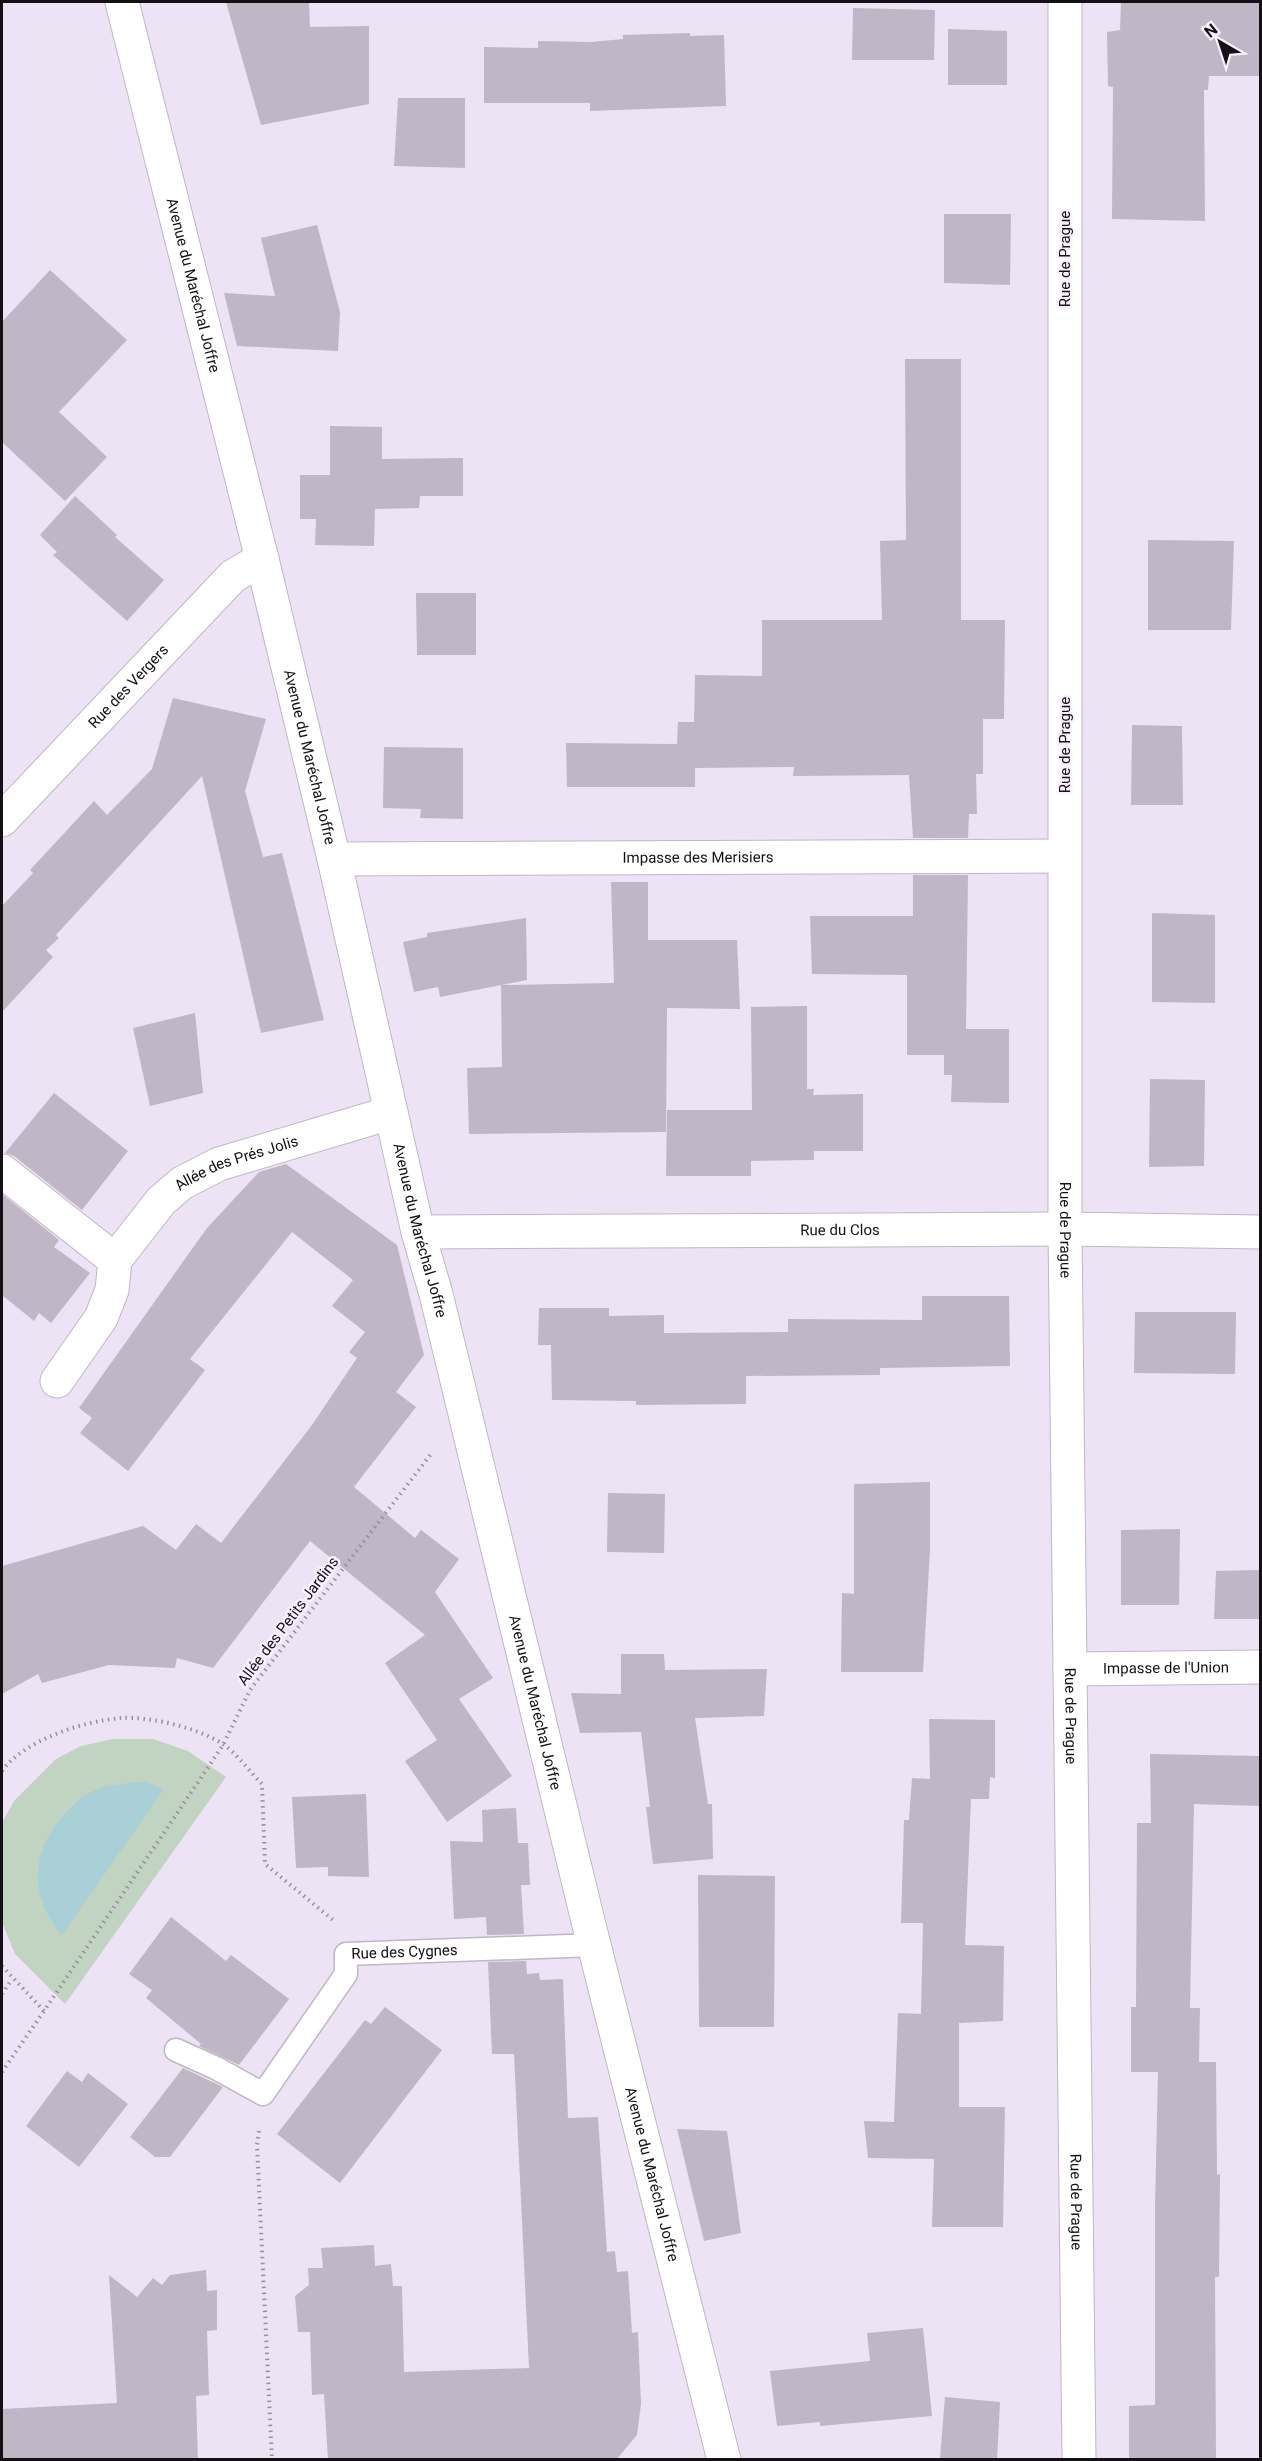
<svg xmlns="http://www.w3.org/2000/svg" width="1262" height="2461" font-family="Roboto,sans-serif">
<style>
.green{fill:#c0d4c1}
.water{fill:#a8d0d6}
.building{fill:#c0b6c6}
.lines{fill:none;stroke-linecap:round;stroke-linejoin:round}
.service-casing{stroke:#c0b6c6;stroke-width:25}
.minor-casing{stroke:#c0b6c6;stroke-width:35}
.path{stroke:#978f9c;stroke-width:4;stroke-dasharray:1.5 4.5;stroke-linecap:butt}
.service{stroke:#fff;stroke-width:22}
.minor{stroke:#fff;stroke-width:33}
.labels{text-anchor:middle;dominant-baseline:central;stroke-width:5;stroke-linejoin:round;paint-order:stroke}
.street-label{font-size:15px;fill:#141016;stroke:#faf1ff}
</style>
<rect width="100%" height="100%" fill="#eee3f4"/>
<path class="green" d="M 113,1739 L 153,1739 L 188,1751 L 226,1777 L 65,2004 L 15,1954 L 2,1922 L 2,1823 L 14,1801 L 56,1759 L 81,1746 Z"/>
<path class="water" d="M 134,1782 L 145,1782 L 164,1789 L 62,1935 C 30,1899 30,1854 61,1818 C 70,1809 78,1799 89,1793 C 101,1786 120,1785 134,1782 Z"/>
<path class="building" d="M 226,2 L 309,2 L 310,27 L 369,26 L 369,104 L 261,125 Z
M 1121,2 L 1260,2 L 1260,76 L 1209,76 L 1208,90 L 1204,90 L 1205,221 L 1112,219 L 1113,87 L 1108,86 L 1107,32 L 1120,30 Z
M 853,8 L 935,10 L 934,60 L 852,60 Z
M 948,29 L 1007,31 L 1007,85 L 948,85 Z
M 690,33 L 690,36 L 724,35 L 726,106 L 590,111 L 590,103 L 484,103 L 484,47 L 538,48 L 538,41 L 591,42 L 623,39 L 623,35 Z
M 398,98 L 465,98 L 465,168 L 394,166 Z
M 944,214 L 1011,214 L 1010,285 L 944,283 Z
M 317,225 L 340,312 L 338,351 L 237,346 L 224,293 L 275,296 L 261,238 Z
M 50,270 L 127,340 L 59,412 L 107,457 L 65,501 L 2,442 L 2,322 Z
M 905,359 L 961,359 L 961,620 L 1005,620 L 1004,719 L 983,719 L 983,774 L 976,774 L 977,814 L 969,814 L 968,838 L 913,838 L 909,775 L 793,776 L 794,767 L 695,768 L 695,787 L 567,787 L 566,743 L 677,744 L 678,722 L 694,722 L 695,675 L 762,676 L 762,620 L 882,620 L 880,541 L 906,540 Z
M 330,426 L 382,427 L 382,459 L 463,458 L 463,496 L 420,496 L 419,508 L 375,509 L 374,546 L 315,545 L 316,519 L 300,519 L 300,475 L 330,475 Z
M 75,496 L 117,535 L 115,537 L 164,580 L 127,621 L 53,555 L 57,552 L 40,535 Z
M 1148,540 L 1234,541 L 1231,630 L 1148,630 Z
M 416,593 L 476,593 L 476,655 L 417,655 Z
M 173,698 L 266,719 L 245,791 L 263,857 L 282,853 L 324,1020 L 261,1033 L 202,776 L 56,935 L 59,938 L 46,950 L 53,957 L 2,1012 L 2,906 L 33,873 L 30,870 L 94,801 L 107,815 L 152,769 Z
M 1132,725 L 1182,726 L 1183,805 L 1131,805 Z
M 384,747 L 463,748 L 463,819 L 420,818 L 421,809 L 383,808 Z
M 913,875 L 968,875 L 966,1029 L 1009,1029 L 1009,1103 L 951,1102 L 952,1075 L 944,1075 L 944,1055 L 907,1055 L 907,975 L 812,974 L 810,916 L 913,916 Z
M 611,882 L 648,882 L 648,940 L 737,940 L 740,1009 L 667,1008 L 666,1132 L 469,1134 L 467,1068 L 502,1067 L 501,985 L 614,983 Z
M 1152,913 L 1215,915 L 1215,1003 L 1152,1002 Z
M 526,918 L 527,980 L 440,997 L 438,987 L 414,992 L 403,942 L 427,937 L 427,933 Z
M 807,1006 L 807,1089 L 814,1089 L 813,1095 L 863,1094 L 863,1151 L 814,1151 L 814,1160 L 751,1161 L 751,1176 L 666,1176 L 667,1110 L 752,1110 L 751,1007 Z
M 195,1013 L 203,1093 L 150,1106 L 133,1028 Z
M 1150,1079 L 1205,1080 L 1204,1166 L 1149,1167 Z
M 54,1093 L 128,1151 L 82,1210 L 14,1156 L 5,1153 Z
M 286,1164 L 397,1245 L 424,1355 L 396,1392 L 416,1407 L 354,1487 L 415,1538 L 421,1530 L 459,1559 L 435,1592 L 493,1678 L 459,1699 L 512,1776 L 447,1822 L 405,1761 L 437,1740 L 385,1663 L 425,1635 L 310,1541 L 213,1668 L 177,1658 L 175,1668 L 109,1665 L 42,1683 L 38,1674 L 2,1694 L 2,1566 L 143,1526 L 176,1550 L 196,1524 L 221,1543 L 312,1425 L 357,1358 L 349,1352 L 365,1332 L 332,1306 L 353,1280 L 292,1232 L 190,1359 L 205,1370 L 128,1471 L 80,1433 L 92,1418 L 79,1408 L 207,1228 L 259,1172 Z
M 2,1194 L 59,1240 L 54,1247 L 90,1273 L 51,1323 L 39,1313 L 34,1321 L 2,1295 Z
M 922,1296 L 1009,1296 L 1010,1366 L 880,1368 L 880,1375 L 746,1376 L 746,1404 L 636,1405 L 636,1401 L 552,1400 L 551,1345 L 538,1345 L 539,1308 L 609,1308 L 609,1316 L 664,1315 L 664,1333 L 788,1332 L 788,1319 L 922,1320 Z
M 1135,1312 L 1236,1312 L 1235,1374 L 1134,1373 Z
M 930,1482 L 930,1550 L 923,1672 L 841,1672 L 842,1593 L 854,1594 L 854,1484 Z
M 608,1493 L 665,1494 L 664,1553 L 607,1552 Z
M 1180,1529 L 1179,1605 L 1121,1605 L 1121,1530 Z
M 1260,1570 L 1260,1619 L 1214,1619 L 1216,1571 Z
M 621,1654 L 664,1654 L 665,1670 L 767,1669 L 764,1716 L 695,1718 L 708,1804 L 712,1804 L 713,1859 L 653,1864 L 646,1807 L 650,1807 L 641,1732 L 580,1733 L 571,1693 L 621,1694 Z
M 929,1719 L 995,1720 L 995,1778 L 990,1777 L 989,1799 L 971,1799 L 965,1945 L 1004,1946 L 1003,2021 L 959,2023 L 959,2107 L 1005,2107 L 1003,2227 L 932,2227 L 934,2159 L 868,2158 L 864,2121 L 894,2122 L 898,2013 L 921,2014 L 923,1923 L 901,1923 L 904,1820 L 909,1820 L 912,1778 L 930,1779 Z
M 1150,1754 L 1260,1756 L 1260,1806 L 1194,1804 L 1190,2008 L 1200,2008 L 1199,2062 L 1216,2062 L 1217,2175 L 1220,2174 L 1219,2277 L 1215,2277 L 1216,2460 L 1129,2460 L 1129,2406 L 1155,2405 L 1155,2207 L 1158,2072 L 1131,2072 L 1131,2007 L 1136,2007 L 1137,1823 L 1151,1823 Z
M 366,1794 L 369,1877 L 328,1876 L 328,1867 L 296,1868 L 292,1797 Z
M 516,1808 L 518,1843 L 528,1843 L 530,1885 L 521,1885 L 524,1934 L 487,1935 L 486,1917 L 454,1919 L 450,1841 L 483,1842 L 482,1810 Z
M 698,1875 L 775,1876 L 774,2027 L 699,2027 Z
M 171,1917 L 226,1961 L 231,1955 L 289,1999 L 239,2065 L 199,2046 L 201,2044 L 146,1998 L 152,1990 L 129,1974 Z
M 526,1961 L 527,1974 L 539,1973 L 540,1980 L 563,1979 L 568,2118 L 598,2117 L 607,2252 L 615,2251 L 617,2272 L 628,2271 L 632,2333 L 638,2332 L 641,2404 L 637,2435 L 616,2460 L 328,2460 L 324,2394 L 312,2395 L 310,2332 L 298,2332 L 295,2296 L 309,2285 L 308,2268 L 323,2268 L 321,2248 L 374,2245 L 375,2266 L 391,2264 L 393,2286 L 402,2286 L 404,2372 L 529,2368 L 514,2054 L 492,2054 L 488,1962 Z
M 385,2007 L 442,2050 L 340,2183 L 277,2134 L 365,2020 L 371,2024 Z
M 183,2068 L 223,2087 L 170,2157 L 155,2157 L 130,2137 Z
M 67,2071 L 82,2082 L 88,2073 L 128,2104 L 79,2167 L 26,2126 Z
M 677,2129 L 727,2131 L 741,2233 L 704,2241 Z
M 206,2270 L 207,2291 L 217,2290 L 217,2330 L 207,2331 L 209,2395 L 196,2396 L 198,2460 L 2,2460 L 2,2409 L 117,2403 L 109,2275 L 137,2297 L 153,2278 L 162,2285 L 170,2275 Z
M 923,2328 L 932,2416 L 820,2426 L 820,2422 L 777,2426 L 770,2371 L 870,2361 L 867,2333 Z
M 945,2397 L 1000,2402 L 997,2460 L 940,2458 Z"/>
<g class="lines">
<g class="service-casing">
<g id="service">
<path id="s1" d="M 176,2050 L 216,2068 L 263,2094 L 346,1974 L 346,1954 L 595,1945"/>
</g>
</g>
<g class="minor-casing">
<g id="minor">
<path id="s2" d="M 122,2 L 262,559 L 334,859 L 418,1232 L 436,1294 L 587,1917 L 724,2460"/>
<path id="s3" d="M 1065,2 L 1065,1229 L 1079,2460"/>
<path id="s4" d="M 2,820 L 233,576 L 262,559"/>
<path id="s5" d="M 334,859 L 1065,856"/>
<path d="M 2,1171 L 115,1260"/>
<path id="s6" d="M 418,1232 L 1065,1229 L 1260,1232"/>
<path id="s7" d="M 57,1381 L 101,1318 L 112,1290 L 115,1260 L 161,1201 L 182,1183 L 219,1164 L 390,1113"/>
<path id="s8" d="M 1070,1669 L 1260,1667"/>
</g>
</g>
<path class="path" d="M 2,1771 C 24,1740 84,1721 121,1718 C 150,1716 198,1728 223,1744 C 237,1754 250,1772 262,1784 L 265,1864 L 333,1920
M 2,1966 L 44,2011 L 223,1745 L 250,1690 L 431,1454
M 2,1994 L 12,1979
M 2,2072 L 44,2011
M 259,2131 L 257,2145 L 272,2460"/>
<use href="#service" class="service"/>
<use href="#minor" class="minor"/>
</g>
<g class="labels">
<g class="street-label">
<text transform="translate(1065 259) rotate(-90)">Rue de Prague</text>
<text stroke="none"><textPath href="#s2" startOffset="292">Avenue du Maréchal Joffre</textPath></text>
<text stroke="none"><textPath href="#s4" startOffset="184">Rue des Vergers</textPath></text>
<text transform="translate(1065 745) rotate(-90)">Rue de Prague</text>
<text stroke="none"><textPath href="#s2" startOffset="778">Avenue du Maréchal Joffre</textPath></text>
<text stroke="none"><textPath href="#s5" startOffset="364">Impasse des Merisiers</textPath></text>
<text stroke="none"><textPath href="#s7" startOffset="298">Allée des Prés Jolis</textPath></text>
<text stroke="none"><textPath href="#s6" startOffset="422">Rue du Clos</textPath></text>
<text stroke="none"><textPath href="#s2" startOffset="1264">Avenue du Maréchal Joffre</textPath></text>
<text stroke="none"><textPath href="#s3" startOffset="1228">Rue de Prague</textPath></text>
<text transform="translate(288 1621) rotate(-53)">Allée des Petits Jardins</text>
<text stroke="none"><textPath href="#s8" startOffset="96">Impasse de l'Union</textPath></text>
<text stroke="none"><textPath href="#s2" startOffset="1750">Avenue du Maréchal Joffre</textPath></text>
<text stroke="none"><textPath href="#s3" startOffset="1714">Rue de Prague</textPath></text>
<text stroke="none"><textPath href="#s1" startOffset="322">Rue des Cygnes</textPath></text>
<text stroke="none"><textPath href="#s2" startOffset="2236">Avenue du Maréchal Joffre</textPath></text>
<text stroke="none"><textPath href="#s3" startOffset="2200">Rue de Prague</textPath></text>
</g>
</g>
<rect width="1262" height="2461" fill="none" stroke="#141016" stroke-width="6"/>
<g transform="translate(1220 42) rotate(321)" stroke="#faf1ff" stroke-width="4.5" paint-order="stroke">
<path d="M0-4.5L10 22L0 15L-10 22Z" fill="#141016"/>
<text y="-9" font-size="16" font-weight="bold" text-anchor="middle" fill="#141016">N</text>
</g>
</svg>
